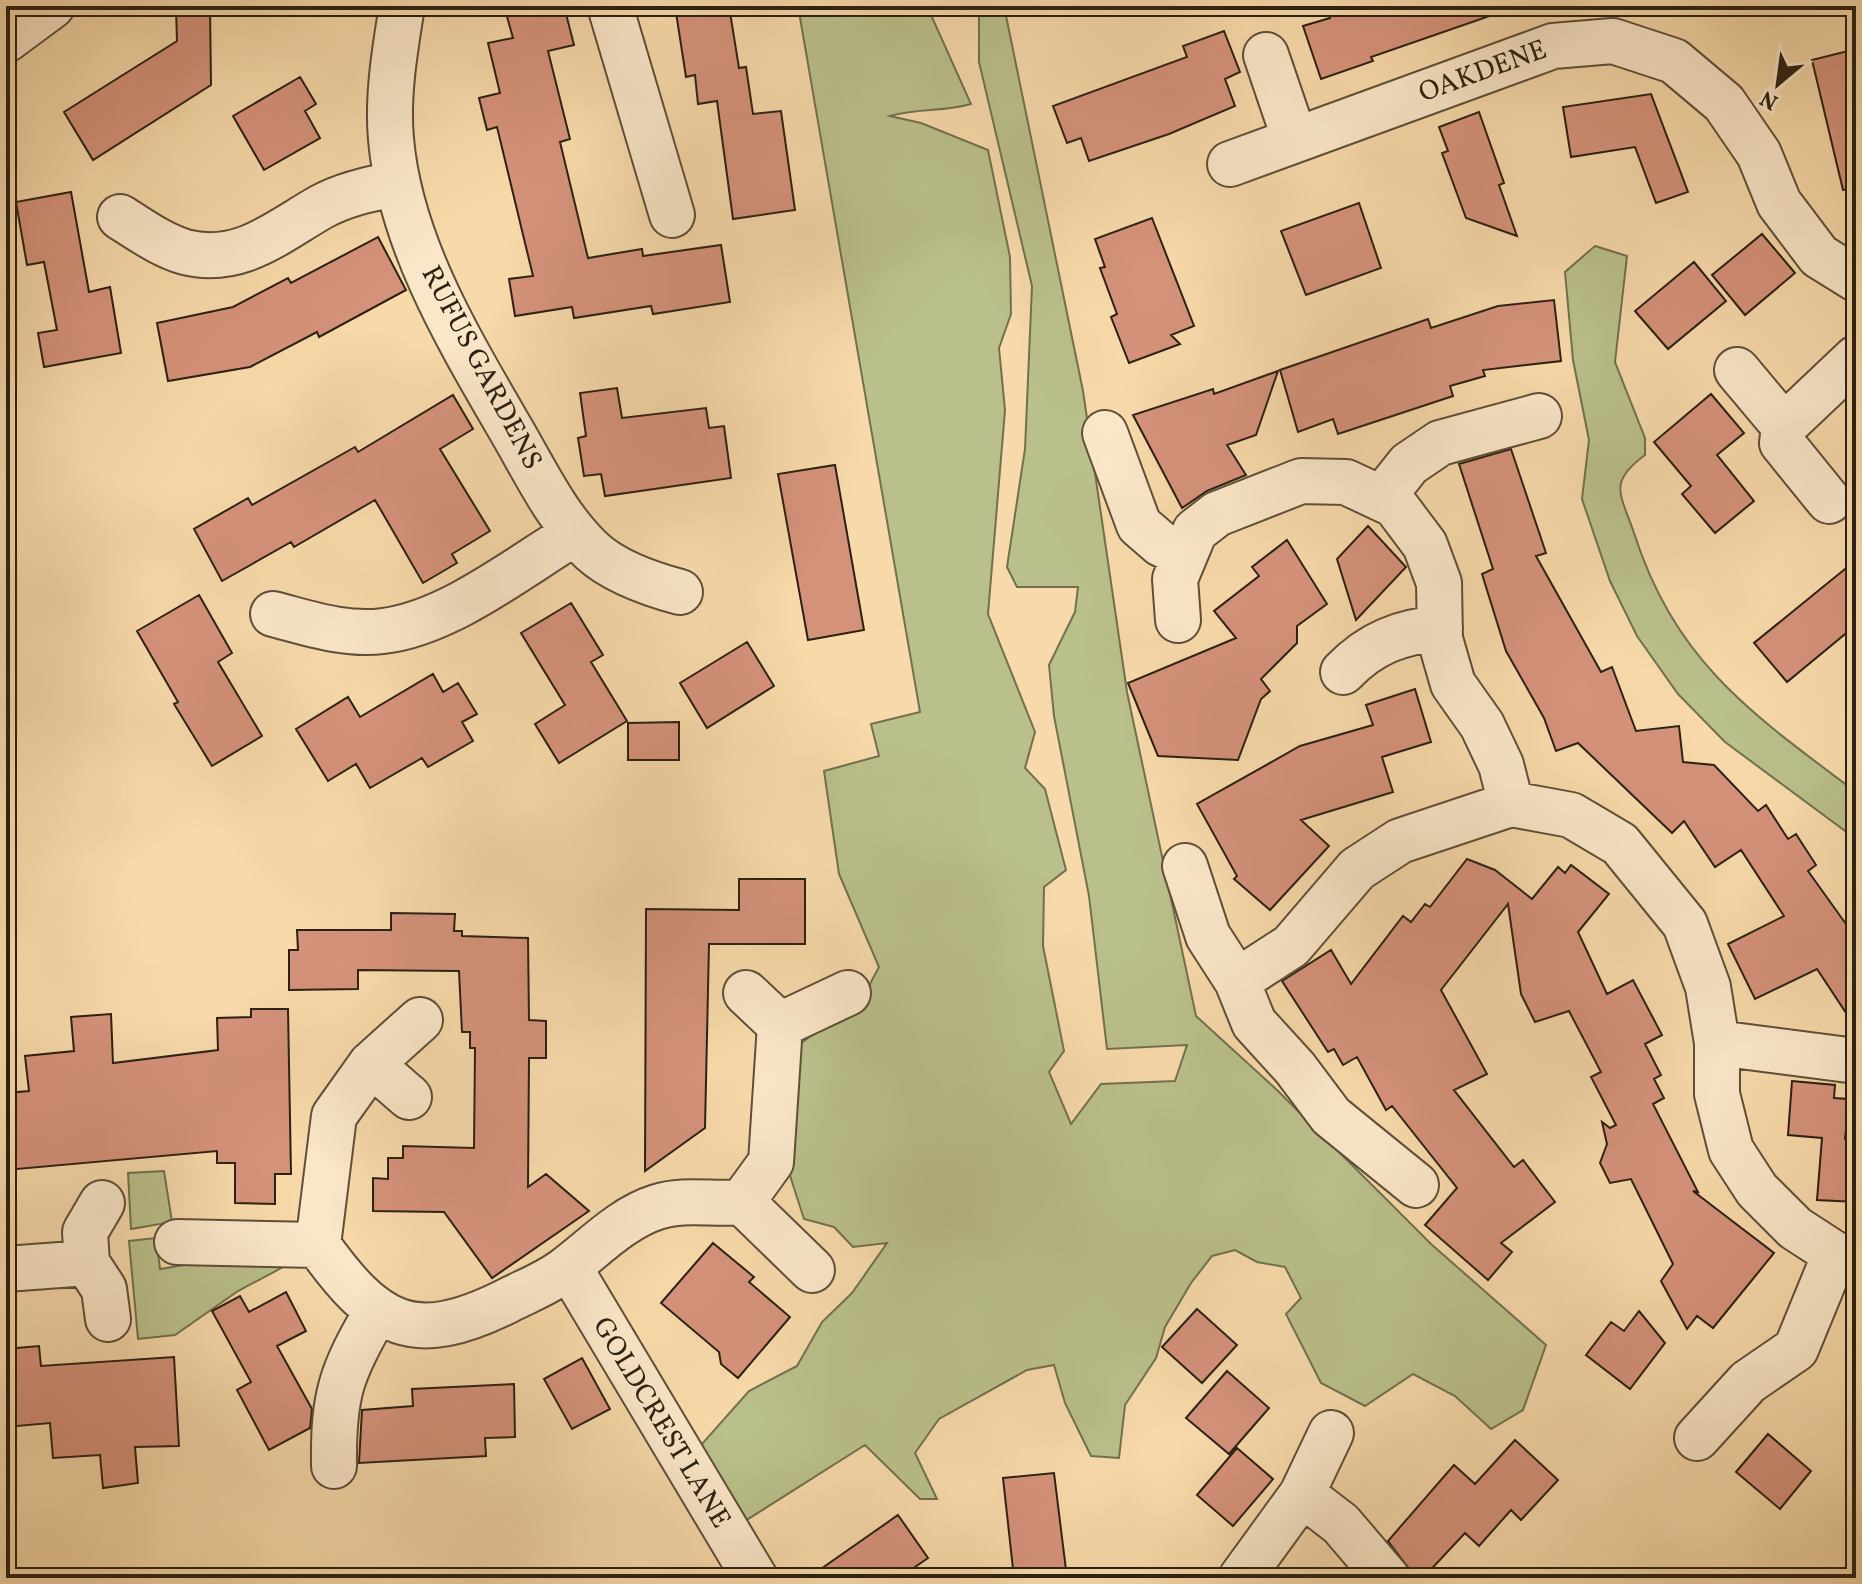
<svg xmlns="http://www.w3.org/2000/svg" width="1862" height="1584" font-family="Vollkorn,serif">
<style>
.green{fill:#bac08b;stroke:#72704f;stroke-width:2}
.building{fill:#d5927b;stroke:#2b2113;stroke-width:2}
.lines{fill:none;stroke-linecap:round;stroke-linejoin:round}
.minor-casing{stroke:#5e4f39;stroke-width:48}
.minor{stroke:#fae6c8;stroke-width:44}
.labels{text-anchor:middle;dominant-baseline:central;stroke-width:6;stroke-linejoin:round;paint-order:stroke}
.street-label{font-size:28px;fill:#2b2113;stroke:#fae6c8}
</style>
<rect width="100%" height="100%" fill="#f7d9aa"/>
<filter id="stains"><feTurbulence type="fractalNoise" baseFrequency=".0025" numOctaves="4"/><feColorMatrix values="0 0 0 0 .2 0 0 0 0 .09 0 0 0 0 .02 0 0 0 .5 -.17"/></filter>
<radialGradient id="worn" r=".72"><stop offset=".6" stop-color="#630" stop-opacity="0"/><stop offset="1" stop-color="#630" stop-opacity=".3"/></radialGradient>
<path class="green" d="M 798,6 L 927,6 L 971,104 C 944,112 917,108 890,116 L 921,123 L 988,150 L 1010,257 L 1011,314 L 999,348 L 1005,410 L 988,614 L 1035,732 L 1025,768 L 1045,789 L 1066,870 L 1044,887 L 1043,946 L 1064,1051 L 1049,1072 L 1071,1124 L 1101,1084 L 1175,1081 L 1187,1045 L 1107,1049 L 1089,896 L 1054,716 L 1049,665 L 1075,612 L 1078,587 L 1017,587 L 1007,567 L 1025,449 L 1032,286 L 979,62 L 979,6 L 1004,6 L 1083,391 L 1127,692 L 1196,1016 L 1277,1090 L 1431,1244 L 1546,1345 L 1523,1410 L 1491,1429 L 1455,1396 L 1413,1374 L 1365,1406 L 1321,1383 L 1286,1314 L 1301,1298 L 1285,1267 L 1257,1262 L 1235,1250 L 1212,1256 L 1191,1283 L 1165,1327 L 1156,1358 L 1125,1405 L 1119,1458 L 1091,1456 L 1065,1403 L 1054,1365 L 1027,1370 L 939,1419 L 915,1453 L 937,1499 L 920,1499 L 865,1445 L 745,1521 L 701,1445 L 749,1391 L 797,1366 L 822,1322 L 852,1293 L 887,1243 L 853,1247 L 834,1227 L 804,1219 L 783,1154 L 796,1047 L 863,997 L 879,967 L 839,874 L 824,771 L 879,756 L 871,724 L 920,712 Z
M 1595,246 L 1627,256 L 1615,362 L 1645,438 L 1645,455 C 1607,483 1621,494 1634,533 C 1676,663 1752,714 1856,792 L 1856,839 L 1725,742 L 1678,694 L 1637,636 L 1610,581 L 1582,499 L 1589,440 L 1573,360 L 1565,272 Z
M 164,1171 L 172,1222 L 131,1229 L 128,1173 Z
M 156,1238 L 160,1269 L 243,1255 L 287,1265 L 238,1291 L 175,1335 L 138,1339 L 129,1241 Z"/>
<path class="building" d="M 504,6 L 564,6 L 574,45 L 548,51 L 570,139 L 560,142 L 588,258 L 642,249 L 643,256 L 721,245 L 730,302 L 653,314 L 651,306 L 574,318 L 572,307 L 515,316 L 509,279 L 533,276 L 497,127 L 487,130 L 479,98 L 500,93 L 488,43 L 513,38 Z
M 675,6 L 729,6 L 739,68 L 746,67 L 753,114 L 781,111 L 795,210 L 733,219 L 717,101 L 698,104 L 695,75 L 686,77 Z
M 1326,6 L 1500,6 L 1501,12 L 1371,57 L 1373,61 L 1321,79 L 1303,26 L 1330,18 Z
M 210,8 L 211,85 L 93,160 L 64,112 L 177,41 L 176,9 Z
M 1224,31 L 1240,72 L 1225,79 L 1235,106 L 1169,134 L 1089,161 L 1081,138 L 1067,143 L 1053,106 L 1187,57 L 1183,46 Z
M 1856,49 L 1856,189 L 1843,190 L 1812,60 Z
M 300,77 L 316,104 L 305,111 L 320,138 L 264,170 L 233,116 Z
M 1651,94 L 1688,192 L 1656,203 L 1635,147 L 1571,157 L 1563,107 Z
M 1479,112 L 1504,183 L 1499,185 L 1517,236 L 1466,218 L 1442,153 L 1448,151 L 1439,127 Z
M 71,192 L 89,292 L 110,287 L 121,353 L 44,367 L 38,333 L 57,330 L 44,262 L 27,265 L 16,202 Z
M 1359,203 L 1381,268 L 1306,295 L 1281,231 Z
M 1152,218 L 1194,326 L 1171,335 L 1180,344 L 1129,363 L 1111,317 L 1117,314 L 1100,268 L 1105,267 L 1095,239 Z
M 1762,234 L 1795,273 L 1745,315 L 1712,275 Z
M 378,237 L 406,290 L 319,337 L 317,332 L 250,367 L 168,381 L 157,323 L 233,307 L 288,278 L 291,283 Z
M 1694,262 L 1726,301 L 1668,349 L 1635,311 Z
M 1554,300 L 1561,361 L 1483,370 L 1485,376 L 1450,386 L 1453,396 L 1338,434 L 1333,419 L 1298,432 L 1280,370 L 1428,319 L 1431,328 L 1498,306 Z
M 1278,371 L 1256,435 L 1227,445 L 1246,475 L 1207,491 L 1182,508 L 1133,415 L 1213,389 L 1214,394 Z
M 617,388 L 622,418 L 706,408 L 709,428 L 724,426 L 731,478 L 605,496 L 601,474 L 584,476 L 578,438 L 586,436 L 580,393 Z
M 1711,394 L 1744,433 L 1717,455 L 1754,501 L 1715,533 L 1682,494 L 1691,486 L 1654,442 Z
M 453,395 L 473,429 L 440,449 L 490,531 L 452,554 L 457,563 L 423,583 L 375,500 L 294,547 L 291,542 L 222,581 L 194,529 L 248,498 L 252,505 L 355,447 L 358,452 Z
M 1511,449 L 1546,553 L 1536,556 L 1601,672 L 1612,667 L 1636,731 L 1679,726 L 1683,762 L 1714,765 L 1758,811 L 1766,805 L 1788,839 L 1796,834 L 1816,865 L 1808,871 L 1856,938 L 1856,1028 L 1817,969 L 1755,999 L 1728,944 L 1784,916 L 1741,850 L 1715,867 L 1684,821 L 1672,833 L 1578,743 L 1556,751 L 1544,718 L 1506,651 L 1482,574 L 1493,569 L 1459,464 Z
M 835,465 L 864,630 L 808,640 L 778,474 Z
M 1368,526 L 1406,567 L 1356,620 L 1337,559 Z
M 1287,540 L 1327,604 L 1297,626 L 1297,643 L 1261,679 L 1270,691 L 1261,699 L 1238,760 L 1158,756 L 1128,683 L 1236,638 L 1214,611 L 1259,576 L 1252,567 Z
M 1856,560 L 1856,625 L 1787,682 L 1754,643 Z
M 199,595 L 232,653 L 218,662 L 262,736 L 212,766 L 174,704 L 178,702 L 137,631 Z
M 571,603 L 603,655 L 591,662 L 627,721 L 559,763 L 535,724 L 565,705 L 521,633 Z
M 747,642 L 774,686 L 707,728 L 680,683 Z
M 433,674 L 443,692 L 458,683 L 477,714 L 462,722 L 473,741 L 428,767 L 422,758 L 370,788 L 356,764 L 328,781 L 296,729 L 348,697 L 360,717 Z
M 1415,689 L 1431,742 L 1382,757 L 1393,792 L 1301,820 L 1329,846 L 1270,910 L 1234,879 L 1237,876 L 1197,804 L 1300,746 L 1373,725 L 1366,705 Z
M 679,722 L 679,760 L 628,760 L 628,723 Z
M 1467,859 L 1495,870 L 1532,899 L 1558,867 L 1565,873 L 1571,865 L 1609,894 L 1578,932 L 1607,994 L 1633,980 L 1662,1035 L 1645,1044 L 1661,1075 L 1654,1079 L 1664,1098 L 1653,1104 L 1698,1192 L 1693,1191 L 1774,1253 L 1713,1328 L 1697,1316 L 1687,1329 L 1661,1281 L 1673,1264 L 1631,1179 L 1610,1183 L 1600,1163 L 1607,1144 L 1602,1122 L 1610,1128 L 1616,1125 L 1591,1077 L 1601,1072 L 1569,1011 L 1535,1022 L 1521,994 L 1508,904 L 1441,990 L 1487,1074 L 1454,1090 L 1514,1167 L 1523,1160 L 1555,1202 L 1501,1243 L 1512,1252 L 1488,1280 L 1425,1225 L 1457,1188 L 1392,1106 L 1386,1110 L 1357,1057 L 1343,1065 L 1334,1049 L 1328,1052 L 1282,981 L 1331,950 L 1351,984 L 1403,916 L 1411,922 L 1425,904 L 1430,907 Z
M 739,879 L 805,879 L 805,944 L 709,944 L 705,1128 L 645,1171 L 646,909 L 739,910 Z
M 391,913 L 455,914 L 454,931 L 462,931 L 462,936 L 528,938 L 529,1020 L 546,1021 L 546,1058 L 529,1058 L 528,1187 L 546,1174 L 589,1211 L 492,1278 L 444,1212 L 373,1211 L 373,1178 L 388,1179 L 388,1158 L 403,1158 L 403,1146 L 474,1148 L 475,1048 L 470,1048 L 470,1032 L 462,1032 L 459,971 L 358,970 L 358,989 L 289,990 L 289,950 L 298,950 L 297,930 L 391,930 Z
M 251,1009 L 288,1009 L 291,1174 L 275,1174 L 275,1204 L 235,1203 L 235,1163 L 217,1163 L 217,1151 L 6,1170 L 6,1093 L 29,1091 L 25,1056 L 74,1051 L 71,1017 L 111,1014 L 113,1063 L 218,1050 L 217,1018 L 251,1017 Z
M 1792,1081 L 1835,1085 L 1834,1098 L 1849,1099 L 1845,1139 L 1856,1140 L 1856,1202 L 1817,1200 L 1822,1138 L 1788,1135 Z
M 713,1243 L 754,1277 L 749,1282 L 790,1317 L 738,1378 L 721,1364 L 719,1352 L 661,1303 Z
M 286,1292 L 306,1331 L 277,1346 L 312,1409 L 310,1428 L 269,1450 L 237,1390 L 251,1382 L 212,1311 L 240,1296 L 249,1312 Z
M 1197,1309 L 1237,1345 L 1202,1383 L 1162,1347 Z
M 1639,1311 L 1665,1343 L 1630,1389 L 1586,1355 L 1611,1322 L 1624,1331 Z
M 39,1346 L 41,1366 L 174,1357 L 179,1446 L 135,1447 L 138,1483 L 103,1488 L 100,1455 L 53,1458 L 50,1423 L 6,1427 L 6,1349 Z
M 582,1358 L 610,1409 L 572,1429 L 544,1379 Z
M 1227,1371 L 1269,1408 L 1229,1454 L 1186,1418 Z
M 514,1384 L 515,1437 L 485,1438 L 486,1456 L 359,1463 L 362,1410 L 413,1406 L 412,1389 Z
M 1768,1434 L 1811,1471 L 1780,1509 L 1736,1472 Z
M 1515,1440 L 1558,1480 L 1521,1520 L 1511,1510 L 1479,1546 L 1465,1533 L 1423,1578 L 1416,1578 L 1388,1541 L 1454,1465 L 1475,1484 Z
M 1237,1448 L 1273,1479 L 1233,1526 L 1197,1495 Z
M 1054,1473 L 1067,1578 L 1014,1578 L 1003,1478 Z
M 898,1515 L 928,1558 L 899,1578 L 808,1578 Z"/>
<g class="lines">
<g class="minor-casing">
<path id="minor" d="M 402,6 C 395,49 387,96 391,139 C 400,245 462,345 514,435 C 537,475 558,519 592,551 C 615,572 650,584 680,592
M 610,6 L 672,215
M 6,40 L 52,6
M 1266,55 L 1295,140
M 1230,164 L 1553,46 L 1613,41 L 1674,61 L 1724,103 L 1759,154 L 1779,203 L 1819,256 L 1856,279
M 120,217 C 141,230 161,245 185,252 C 240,266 277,232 321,207 C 345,194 371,188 398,184
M 1737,370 L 1784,426 L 1856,358
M 1784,426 L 1782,443 L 1829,501
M 1105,433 L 1139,525 L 1161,544 L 1184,555
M 1382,498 L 1409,464 L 1440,443 L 1539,416
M 273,614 C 308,623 346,636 383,631 C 449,623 519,567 575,533
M 1178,620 L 1175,579 L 1195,531 L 1217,514 L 1301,481 L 1346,482 L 1395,505 L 1425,545 L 1439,583 L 1440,639 L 1453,684 L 1482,725 L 1501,765 L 1511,804
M 1343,672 C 1371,643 1400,632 1440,628
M 1185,866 L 1208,936 L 1237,981 L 1254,1023 L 1295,1068 L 1331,1116 L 1416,1185
M 1237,981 L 1291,946 L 1357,869 L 1400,841 L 1511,804 L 1571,815 L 1620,844 L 1685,924 L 1708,987 L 1717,1043 L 1717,1094 L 1731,1150 L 1757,1190 L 1795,1228 L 1835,1254 L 1856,1260
M 746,993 L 780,1025
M 1717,1043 L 1856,1061
M 371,1064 L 409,1097
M 742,1202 L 812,1270
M 102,1203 L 85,1232 L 87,1263 L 104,1289 L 108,1319
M 177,1242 L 318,1245 C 376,1326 413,1348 507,1301 C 526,1291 548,1283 566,1269 C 594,1248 622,1218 657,1207 C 684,1198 714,1205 742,1202 L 771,1162 L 780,1025 L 848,993
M 318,1245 L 334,1116 L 371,1064 L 420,1020
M 569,1267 L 755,1578
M 6,1269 L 87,1263
M 1697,1438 L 1748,1382 L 1796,1349 L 1835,1254
M 334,1466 C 333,1395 341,1372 377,1311
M 1302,1494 L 1341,1524 L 1387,1578
M 1241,1578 L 1302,1494 L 1331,1433"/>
</g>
<use href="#minor" class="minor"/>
</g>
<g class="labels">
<g class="street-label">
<text transform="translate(1483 72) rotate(-20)">OAKDENE</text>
<text transform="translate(481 368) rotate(62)">RUFUS GARDENS</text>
<text transform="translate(661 1423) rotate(59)">GOLDCREST LANE</text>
</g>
</g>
<rect width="1862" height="1584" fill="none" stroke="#f7d9aa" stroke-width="32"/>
<rect x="8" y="8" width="1846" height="1568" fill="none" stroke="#2b2113" stroke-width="4"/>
<rect x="16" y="16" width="1830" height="1552" fill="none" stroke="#2b2113" stroke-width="2"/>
<g transform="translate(1778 84) rotate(209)" stroke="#fae6c8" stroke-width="6" paint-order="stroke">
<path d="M0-6L14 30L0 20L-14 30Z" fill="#2b2113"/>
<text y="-12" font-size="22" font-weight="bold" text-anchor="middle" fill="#2b2113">N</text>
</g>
<rect width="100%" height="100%" filter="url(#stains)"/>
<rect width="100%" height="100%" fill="url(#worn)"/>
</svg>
